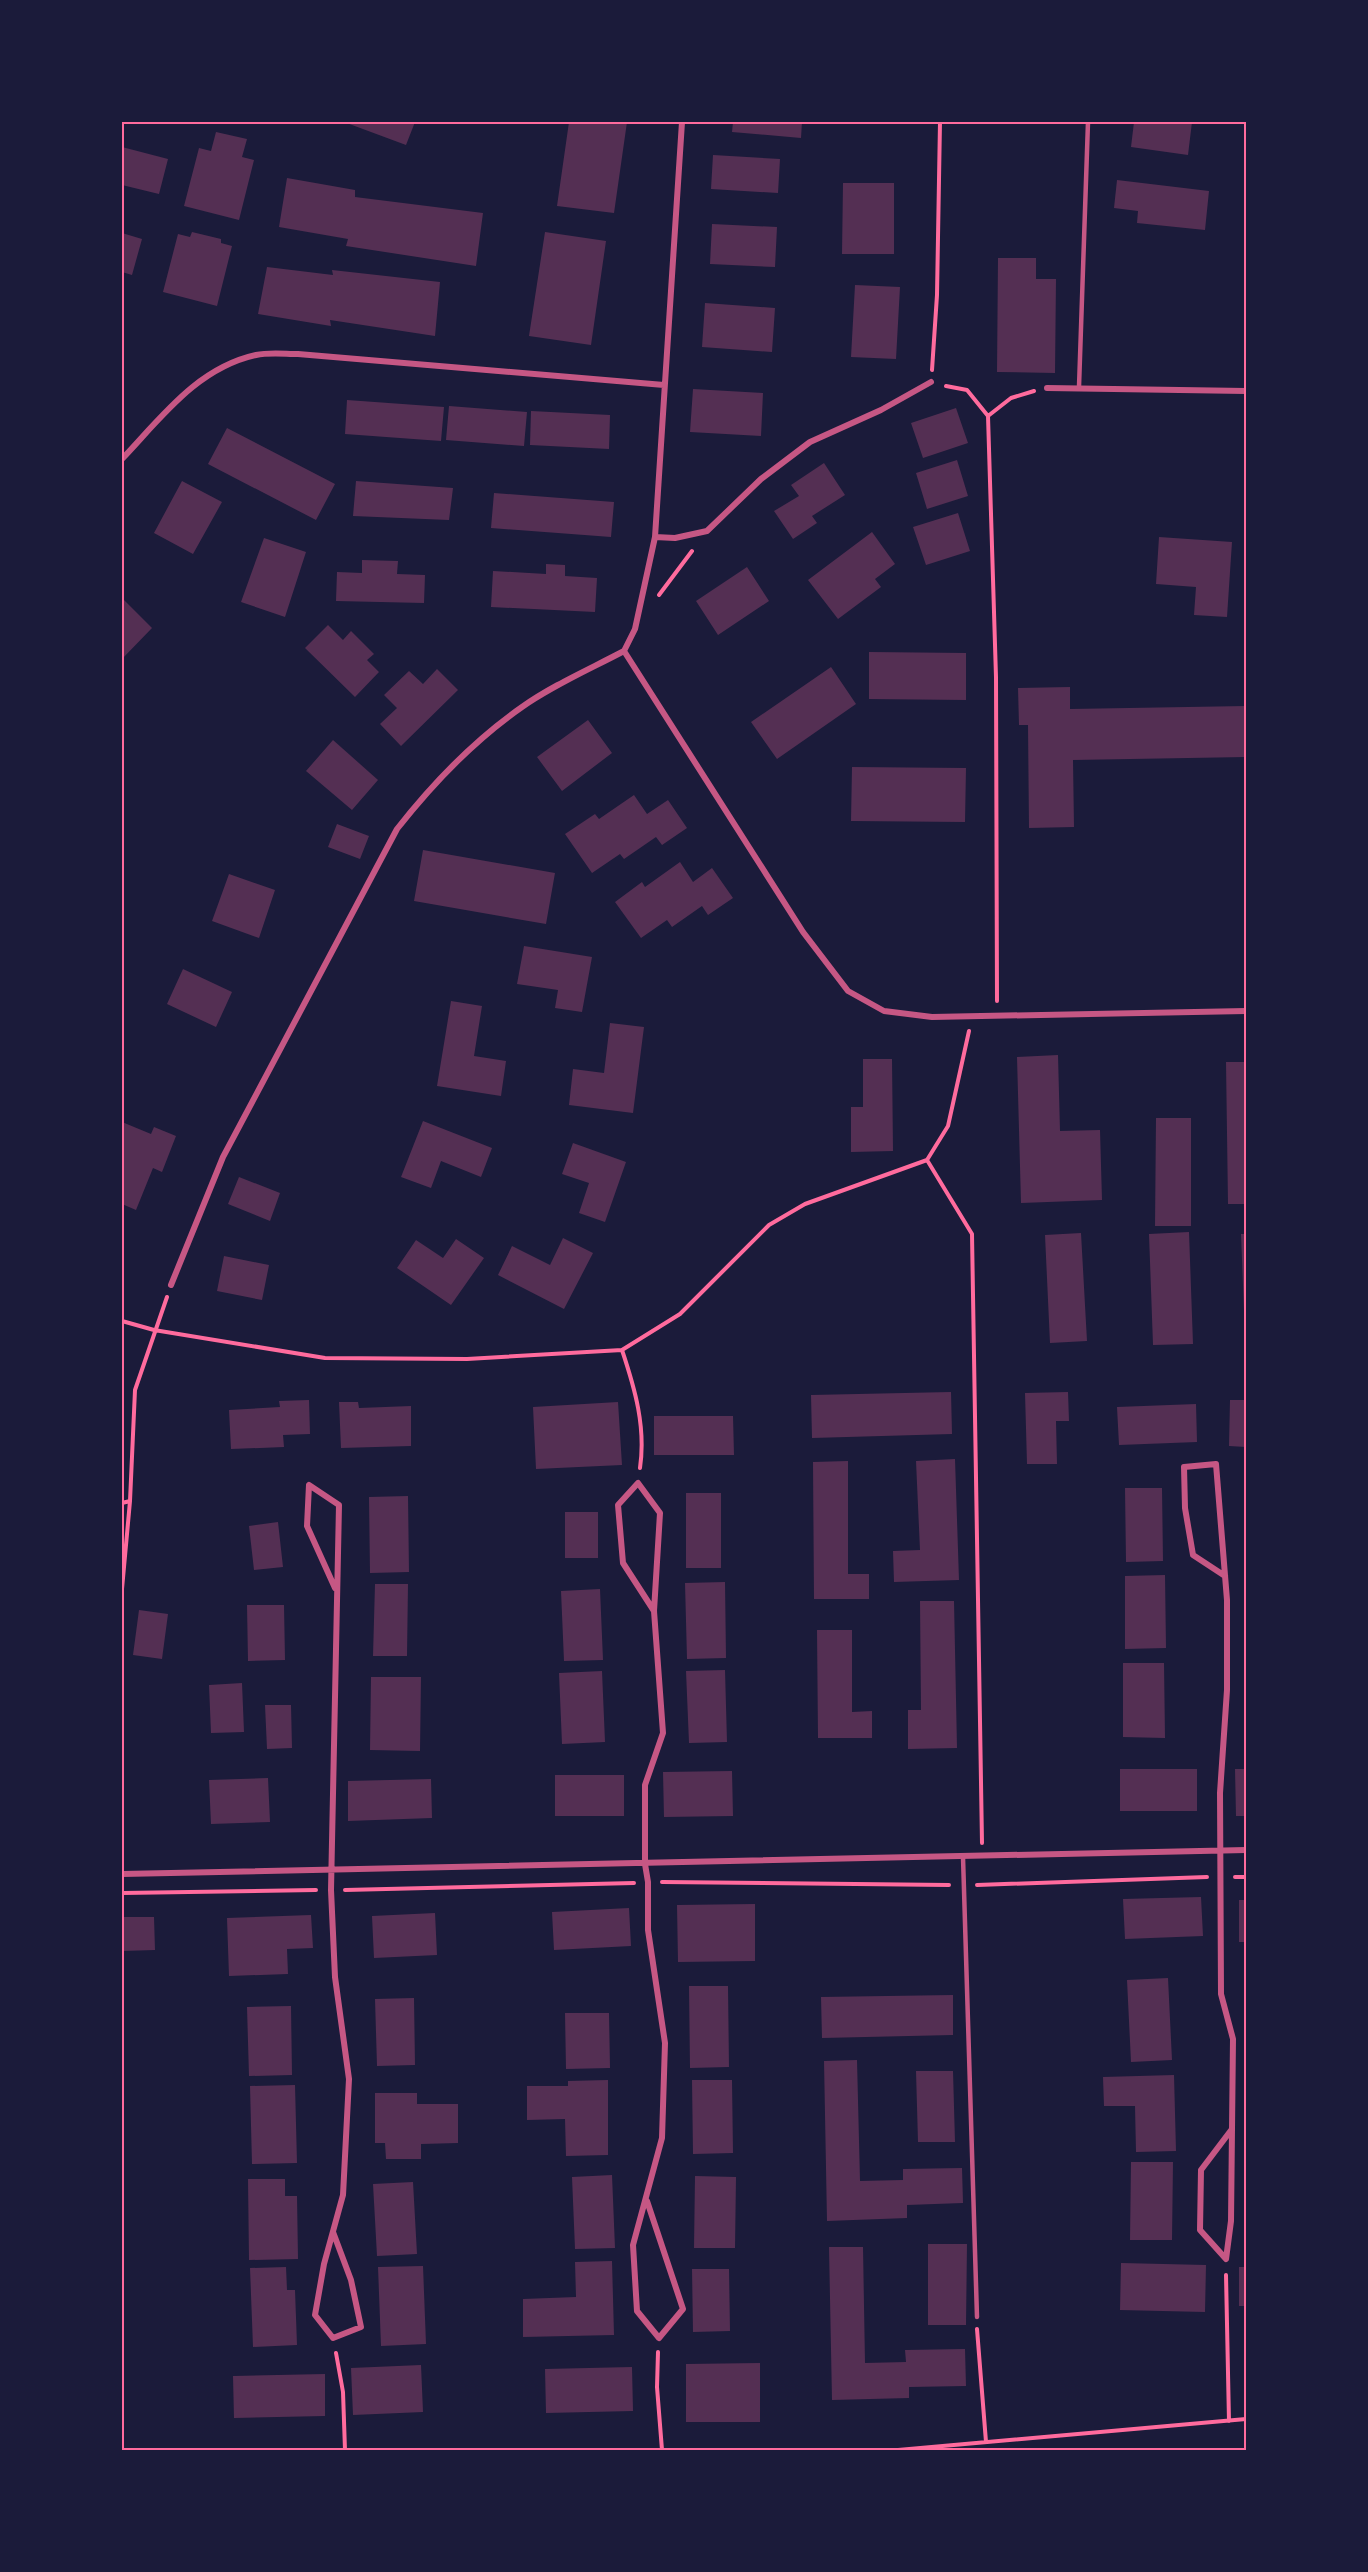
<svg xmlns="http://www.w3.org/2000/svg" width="1368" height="2572" font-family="'Fira Sans Condensed',sans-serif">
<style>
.building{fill:#542f53}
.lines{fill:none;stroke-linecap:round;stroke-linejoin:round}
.path{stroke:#ff6b9d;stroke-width:4}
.service{stroke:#c65784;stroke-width:4.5}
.minor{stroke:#c65784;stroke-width:6}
.neatline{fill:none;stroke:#ff6b9d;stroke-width:2}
</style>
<rect width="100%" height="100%" fill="#1b1b3a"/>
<path class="building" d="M 344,122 L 415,122 L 406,145 Z
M 569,122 L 627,122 L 614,213 L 557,206 Z
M 733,122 L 802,122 L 801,138 L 732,132 Z
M 1134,122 L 1192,122 L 1188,155 L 1131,147 Z
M 216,132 L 247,139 L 242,157 L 254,160 L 239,220 L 184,206 L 199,148 L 211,151 Z
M 122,147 L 168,159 L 159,194 L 122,185 Z
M 713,155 L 780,159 L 778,193 L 711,189 Z
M 287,178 L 355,190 L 355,197 L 483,213 L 476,266 L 346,246 L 348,239 L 279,227 Z
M 1117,180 L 1209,191 L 1205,230 L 1137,223 L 1138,211 L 1114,208 Z
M 843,183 L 894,183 L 894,254 L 842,254 Z
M 712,224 L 777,227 L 775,267 L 710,264 Z
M 192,232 L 221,239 L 221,243 L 232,246 L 217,306 L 163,292 L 178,234 L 190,237 Z
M 545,232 L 606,241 L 591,345 L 529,336 Z
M 122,233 L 142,239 L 132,275 L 122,272 Z
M 998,258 L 1036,258 L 1036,279 L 1056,279 L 1055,373 L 997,372 Z
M 267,267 L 333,275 L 332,270 L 440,282 L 435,336 L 330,320 L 331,326 L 258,314 Z
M 855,285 L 900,287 L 896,359 L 851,357 Z
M 705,303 L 775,308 L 772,352 L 702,347 Z
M 693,389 L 763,393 L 761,436 L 690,432 Z
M 347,400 L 444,407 L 441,441 L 345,434 Z
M 449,406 L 527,412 L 524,446 L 446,440 Z
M 956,408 L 968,443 L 923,458 L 911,423 Z
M 531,411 L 610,415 L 609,449 L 530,445 Z
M 227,428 L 335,484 L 316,520 L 208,464 Z
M 957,460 L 968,496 L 927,509 L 916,473 Z
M 824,463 L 845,495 L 812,516 L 817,523 L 793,539 L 774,511 L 799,496 L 791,485 Z
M 182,481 L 222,502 L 193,554 L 154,533 Z
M 356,481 L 453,488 L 449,520 L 353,516 Z
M 494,493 L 614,502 L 611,537 L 491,528 Z
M 958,513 L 970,551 L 926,565 L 913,527 Z
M 872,532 L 895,564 L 875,579 L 881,587 L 838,619 L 808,580 Z
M 1159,537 L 1232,542 L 1227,617 L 1194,615 L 1196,587 L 1156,584 Z
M 264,538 L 306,552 L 285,617 L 241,602 Z
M 362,560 L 398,561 L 397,574 L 425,575 L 424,603 L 336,601 L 337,572 L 362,573 Z
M 546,564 L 565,565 L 565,576 L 597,578 L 595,612 L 491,607 L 493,571 L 546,574 Z
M 747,567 L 769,601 L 718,635 L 696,601 Z
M 122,598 L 152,628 L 122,659 Z
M 328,625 L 343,640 L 351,631 L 374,654 L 367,660 L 379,672 L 355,697 L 305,648 Z
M 869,652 L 966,653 L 966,700 L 869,699 Z
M 831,667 L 856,704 L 777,759 L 751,722 Z
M 437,669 L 458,690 L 401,746 L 380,724 L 397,708 L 384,695 L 409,671 L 423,684 Z
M 1070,687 L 1070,709 L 1246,706 L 1246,757 L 1073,760 L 1074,827 L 1029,828 L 1028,725 L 1019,725 L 1018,688 Z
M 588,720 L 612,753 L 562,791 L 537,757 Z
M 333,740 L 378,780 L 352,810 L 306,771 Z
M 852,767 L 966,768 L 965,822 L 851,821 Z
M 634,795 L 647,814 L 668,800 L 687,828 L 662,845 L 656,837 L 624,859 L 620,854 L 592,873 L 565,834 L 595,814 L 599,819 Z
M 337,824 L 369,836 L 360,859 L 328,847 Z
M 423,850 L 555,873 L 546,924 L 414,901 Z
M 680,862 L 693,882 L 712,868 L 733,898 L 708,915 L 702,906 L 672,927 L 667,920 L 641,938 L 615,902 L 642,882 L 645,887 Z
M 229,874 L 275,890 L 259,938 L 212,921 Z
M 524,946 L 592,957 L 582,1012 L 555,1008 L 558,990 L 517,984 Z
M 183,969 L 232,992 L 216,1027 L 167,1004 Z
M 451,1001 L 482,1006 L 474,1056 L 506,1061 L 501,1096 L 437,1086 Z
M 610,1023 L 644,1027 L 633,1113 L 569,1105 L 573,1069 L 604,1073 Z
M 1058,1055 L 1060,1131 L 1100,1130 L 1102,1200 L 1021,1203 L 1017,1057 Z
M 863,1059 L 892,1059 L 893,1151 L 851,1152 L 851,1107 L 863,1107 Z
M 1226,1062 L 1246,1062 L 1246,1204 L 1228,1204 Z
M 1156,1118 L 1191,1118 L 1191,1226 L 1155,1226 Z
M 423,1121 L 492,1148 L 481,1177 L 441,1161 L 431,1188 L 401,1177 Z
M 122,1122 L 151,1134 L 154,1127 L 176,1136 L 162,1172 L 153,1168 L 136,1210 L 122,1204 L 122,1173 L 124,1167 L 122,1166 Z
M 573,1143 L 626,1162 L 605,1222 L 579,1213 L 589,1183 L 562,1174 Z
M 239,1177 L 280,1193 L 270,1221 L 228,1204 Z
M 1189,1232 L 1193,1344 L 1153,1345 L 1149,1234 Z
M 1081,1233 L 1087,1341 L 1050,1343 L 1045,1235 Z
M 1241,1234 L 1246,1234 L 1246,1337 L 1245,1337 Z
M 563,1238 L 593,1253 L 564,1309 L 498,1275 L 512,1246 L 550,1265 Z
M 456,1239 L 484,1258 L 451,1305 L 397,1268 L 416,1240 L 443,1258 Z
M 224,1256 L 269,1265 L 262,1300 L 217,1291 Z
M 951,1392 L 952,1434 L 812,1438 L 811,1395 Z
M 1068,1392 L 1069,1421 L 1056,1421 L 1057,1464 L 1027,1464 L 1025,1393 Z
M 309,1400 L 310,1434 L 283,1435 L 284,1447 L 231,1449 L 229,1410 L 280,1407 L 279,1401 Z
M 1230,1400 L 1246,1400 L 1246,1447 L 1229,1446 Z
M 339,1402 L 358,1402 L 359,1408 L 411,1406 L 411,1446 L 341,1448 Z
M 618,1402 L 622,1465 L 536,1469 L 533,1407 Z
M 1196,1404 L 1197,1442 L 1119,1445 L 1117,1407 Z
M 654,1416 L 733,1416 L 734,1455 L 654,1455 Z
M 955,1459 L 959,1580 L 894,1582 L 893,1551 L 920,1550 L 916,1461 Z
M 848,1461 L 848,1574 L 869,1574 L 869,1599 L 814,1599 L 813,1462 Z
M 1125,1488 L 1162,1488 L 1163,1561 L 1126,1562 Z
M 686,1493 L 721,1493 L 721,1568 L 686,1568 Z
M 408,1496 L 409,1572 L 370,1573 L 369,1497 Z
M 565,1512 L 598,1512 L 598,1558 L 565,1558 Z
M 278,1522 L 283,1567 L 254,1570 L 249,1526 Z
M 1165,1575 L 1166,1648 L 1125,1649 L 1125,1576 Z
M 725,1582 L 726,1658 L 687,1659 L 685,1583 Z
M 375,1584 L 408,1584 L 407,1656 L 373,1656 Z
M 600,1589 L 603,1660 L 564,1661 L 561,1591 Z
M 920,1601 L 954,1601 L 957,1748 L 908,1749 L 908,1710 L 921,1710 Z
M 247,1605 L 284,1605 L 285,1660 L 248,1661 Z
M 139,1610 L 168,1614 L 162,1659 L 133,1655 Z
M 817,1630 L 852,1630 L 852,1712 L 872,1711 L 872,1738 L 818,1738 Z
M 1123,1663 L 1164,1663 L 1165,1738 L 1123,1737 Z
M 725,1670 L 727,1742 L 689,1743 L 686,1671 Z
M 602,1671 L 605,1742 L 562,1744 L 559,1673 Z
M 371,1677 L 421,1677 L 420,1751 L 370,1750 Z
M 242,1683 L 244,1732 L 211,1733 L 209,1685 Z
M 265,1705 L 291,1705 L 292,1748 L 267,1749 Z
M 1120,1769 L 1197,1769 L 1197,1811 L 1120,1811 Z
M 1235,1769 L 1246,1769 L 1246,1816 L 1236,1816 Z
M 732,1771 L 733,1816 L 664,1817 L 663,1772 Z
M 555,1775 L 624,1775 L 624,1816 L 555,1816 Z
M 268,1778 L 270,1822 L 211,1824 L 209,1780 Z
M 431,1779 L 432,1818 L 348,1821 L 348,1781 Z
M 1201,1897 L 1203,1936 L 1125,1939 L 1123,1899 Z
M 1239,1900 L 1246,1900 L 1246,1942 L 1239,1942 Z
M 755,1904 L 755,1961 L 678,1962 L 677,1905 Z
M 629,1908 L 631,1946 L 554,1950 L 552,1912 Z
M 435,1913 L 437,1955 L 374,1958 L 372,1916 Z
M 311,1915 L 313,1948 L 287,1949 L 288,1974 L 229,1976 L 227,1918 Z
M 122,1917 L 154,1917 L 155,1950 L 122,1951 Z
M 1168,1978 L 1172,2060 L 1131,2062 L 1127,1980 Z
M 689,1986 L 728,1986 L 729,2067 L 690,2068 Z
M 953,1995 L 953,2035 L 822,2038 L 821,1997 Z
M 414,1998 L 415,2065 L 377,2066 L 375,1999 Z
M 291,2006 L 292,2075 L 249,2076 L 247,2007 Z
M 565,2013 L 609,2013 L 610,2068 L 566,2069 Z
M 857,2060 L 860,2181 L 903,2180 L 903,2169 L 962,2168 L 963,2203 L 907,2205 L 907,2218 L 827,2221 L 824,2061 Z
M 916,2071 L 953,2071 L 955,2142 L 918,2142 Z
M 1174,2075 L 1176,2151 L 1136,2152 L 1135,2106 L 1104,2106 L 1103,2077 Z
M 608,2080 L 608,2155 L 566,2156 L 565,2119 L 527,2120 L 527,2086 L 568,2086 L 568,2081 Z
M 692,2080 L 732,2080 L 733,2153 L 693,2154 Z
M 295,2085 L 297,2163 L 252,2164 L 250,2086 Z
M 375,2093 L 417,2093 L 417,2104 L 458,2104 L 458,2143 L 421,2144 L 421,2159 L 386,2159 L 385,2143 L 375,2143 Z
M 1131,2162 L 1173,2162 L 1172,2240 L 1130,2240 Z
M 612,2175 L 615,2248 L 575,2249 L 572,2177 Z
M 695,2176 L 736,2177 L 735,2248 L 694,2248 Z
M 248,2179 L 285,2179 L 285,2196 L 297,2196 L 298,2259 L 249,2260 Z
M 413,2182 L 417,2254 L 377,2256 L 373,2184 Z
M 928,2244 L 967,2244 L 966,2325 L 928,2325 Z
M 829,2247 L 863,2247 L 865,2363 L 906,2362 L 905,2350 L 965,2349 L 966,2386 L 909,2387 L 909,2398 L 832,2400 Z
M 612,2261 L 614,2335 L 523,2337 L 523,2299 L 576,2297 L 575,2262 Z
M 1121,2263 L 1206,2265 L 1205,2312 L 1120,2310 Z
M 423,2266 L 426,2344 L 381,2346 L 378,2267 Z
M 286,2267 L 287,2290 L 295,2290 L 297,2345 L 253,2347 L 250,2268 Z
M 1239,2267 L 1246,2267 L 1246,2306 L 1239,2306 Z
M 692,2269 L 729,2269 L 730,2331 L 693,2332 Z
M 760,2363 L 760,2422 L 686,2422 L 686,2364 Z
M 421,2365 L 423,2412 L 353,2415 L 351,2368 Z
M 632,2367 L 633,2411 L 546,2413 L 545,2369 Z
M 325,2374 L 325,2416 L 234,2418 L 233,2376 Z"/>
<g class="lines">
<path class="path" d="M 932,370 L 937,295 L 940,122
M 946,386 L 967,390 L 988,416 L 996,677 L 997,1001
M 988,416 L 1011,398 L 1034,391
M 659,595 L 692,551
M 927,1160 L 972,1234 L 982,1843
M 122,1321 L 154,1330 L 325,1358 L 467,1359 L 622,1350 L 680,1314 L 769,1225 L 805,1204 L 927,1160 L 948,1126 L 969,1031
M 622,1350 C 635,1389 646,1427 640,1468
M 122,1503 L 130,1501
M 122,1589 L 130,1501 L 135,1390 L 167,1297
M 1235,1877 L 1246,1877
M 662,1882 L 949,1885
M 977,1885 L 1207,1877
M 345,1890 L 634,1883
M 122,1893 L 316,1890
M 1226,2275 L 1229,2421
M 977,2329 L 986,2442
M 658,2352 L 657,2387 L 662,2450
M 336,2353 L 343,2392 L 345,2450
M 898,2450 L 1246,2419"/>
<path class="service" d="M 1079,387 L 1088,122
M 963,1857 L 977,2317"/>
<path class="minor" d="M 682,122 L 655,537 L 635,629 L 624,651 L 803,932 L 848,991 L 884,1011 L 932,1017 L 1246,1011
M 1047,388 L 1246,391
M 122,459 C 161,418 197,368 256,355 C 269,352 285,354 298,354 L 664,385
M 655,537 L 675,538 L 707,531 L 761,479 L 810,442 L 881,410 L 931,382
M 171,1285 L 223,1157 L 397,829 C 434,782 473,741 522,707 C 553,685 590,669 624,651
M 1225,1576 L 1193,1555 L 1185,1508 L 1184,1467 L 1216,1464 L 1227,1600 L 1227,1690 L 1220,1793 L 1221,1994 L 1233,2039 L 1232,2129 L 1201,2170 L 1200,2230 L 1226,2259 L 1231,2221 L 1232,2129
M 122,1874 L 1246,1850
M 647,2201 L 683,2309 L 659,2338 L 637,2311 L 633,2245 L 662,2138 L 665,2043 L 648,1930 L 648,1882 L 645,1864 L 645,1785 L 663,1733 L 654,1611 L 660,1513 L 638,1483 L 618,1505 L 623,1563 L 654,1611
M 333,2232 L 351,2280 L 361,2327 L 333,2338 L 315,2315 L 324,2264 L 343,2195 L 349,2079 L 335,1977 L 331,1890 L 339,1505 L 309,1485 L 307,1526 L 335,1588"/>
</g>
<rect width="1368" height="2572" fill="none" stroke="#1b1b3a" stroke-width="246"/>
<rect x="123" y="123" width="1122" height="2326" class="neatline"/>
</svg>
